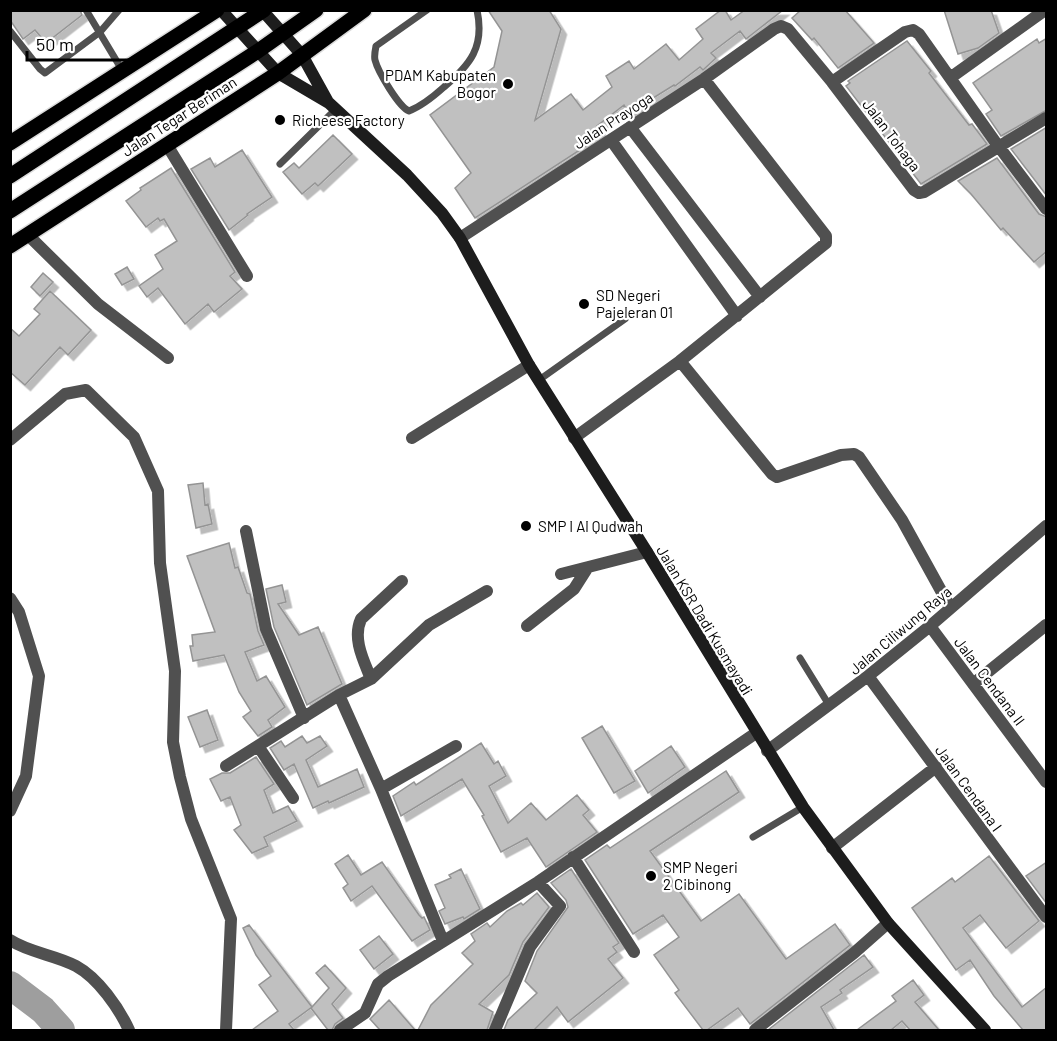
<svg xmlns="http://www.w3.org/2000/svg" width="1057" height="1041" font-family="Barlow,sans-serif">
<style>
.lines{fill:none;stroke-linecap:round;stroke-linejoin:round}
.river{stroke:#9e9e9e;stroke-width:28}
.building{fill:#c0c0c0;stroke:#949494;stroke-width:1.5;filter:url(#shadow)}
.primary-casing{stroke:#dbdbdb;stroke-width:18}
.service{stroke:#505050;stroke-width:7}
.minor{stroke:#505050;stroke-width:12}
.secondary{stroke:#1d1d1d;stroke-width:12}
.primary{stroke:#000;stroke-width:15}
.poi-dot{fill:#000;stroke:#fff;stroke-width:2}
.labels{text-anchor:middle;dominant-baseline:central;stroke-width:4.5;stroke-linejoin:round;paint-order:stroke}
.poi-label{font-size:15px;fill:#000;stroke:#fff;text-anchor:start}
.street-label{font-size:15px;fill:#000;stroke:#fff}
</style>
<defs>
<filter id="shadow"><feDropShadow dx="5.5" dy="5.5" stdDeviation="0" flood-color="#0004"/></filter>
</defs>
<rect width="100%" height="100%" fill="#fff"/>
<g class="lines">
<path class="river" d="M 10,985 L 43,1010 L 61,1030"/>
</g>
<path class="building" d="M 10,10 L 80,10 L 82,15 L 46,43 L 35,30 L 23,39 L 10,20 Z
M 488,10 L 549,10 L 561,29 L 535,120 L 571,94 L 583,110 L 612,87 L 606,76 L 629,61 L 634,69 L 666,44 L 679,60 L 703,39 L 696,29 L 721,10 L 725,10 L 731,20 L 745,10 L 783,10 L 746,39 L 740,31 L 711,53 L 716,58 L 703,70 L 700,67 L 675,86 L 674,85 L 653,98 L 654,100 L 630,115 L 624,105 L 597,126 L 603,135 L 475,218 L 455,188 L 471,173 L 430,115 L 494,67 L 502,31 Z
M 801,10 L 845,10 L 874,43 L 838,68 L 814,38 L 812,40 L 792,18 Z
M 944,10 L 991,10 L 999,33 L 978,48 L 958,54 Z
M 1047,38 L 1047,110 L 1001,136 L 986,114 L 992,110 L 973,83 L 1037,39 L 1039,43 Z
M 907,41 L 931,71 L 929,73 L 969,125 L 972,124 L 987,144 L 921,184 L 846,86 L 850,83 L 848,81 Z
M 1047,127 L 1047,196 L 1011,149 Z
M 333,135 L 352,154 L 318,186 L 315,183 L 302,194 L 283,172 L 294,163 L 299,168 Z
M 242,150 L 272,197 L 247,214 L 248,215 L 229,230 L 191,169 L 210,158 L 215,167 Z
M 997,158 L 1039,214 L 1047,217 L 1047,251 L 1034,262 L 1003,228 L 1001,230 L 971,194 L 958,181 Z
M 171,168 L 235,272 L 230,276 L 242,289 L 214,312 L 208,304 L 185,324 L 158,288 L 147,297 L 139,286 L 163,269 L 155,255 L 177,241 L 164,219 L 160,221 L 158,218 L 146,227 L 126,201 L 141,190 L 140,188 Z
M 127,267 L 134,279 L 122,285 L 115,274 Z
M 43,273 L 53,282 L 40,296 L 31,287 Z
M 50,291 L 91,330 L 68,355 L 60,347 L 25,385 L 10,372 L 10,328 L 19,336 L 40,314 L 34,309 Z
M 203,483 L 205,505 L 208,504 L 212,524 L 196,528 L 188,485 Z
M 229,543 L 235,568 L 238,567 L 247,593 L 250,594 L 258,631 L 264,645 L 245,652 L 257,681 L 266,676 L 285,707 L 268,720 L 272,727 L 258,736 L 243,717 L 251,711 L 239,692 L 224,655 L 193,661 L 190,646 L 193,646 L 192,635 L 215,632 L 187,556 Z
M 282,585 L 286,602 L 278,604 L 299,635 L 318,627 L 342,684 L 307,705 L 274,627 L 266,589 Z
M 207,710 L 218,740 L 200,747 L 188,717 Z
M 602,726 L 635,781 L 614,793 L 582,738 Z
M 302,736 L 307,743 L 320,736 L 327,746 L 306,760 L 318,787 L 357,769 L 364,787 L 329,803 L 328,801 L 313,808 L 294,764 L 284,770 L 270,748 L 281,741 L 285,747 Z
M 481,743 L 494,764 L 498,761 L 506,776 L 489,786 L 508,823 L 531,803 L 546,820 L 577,795 L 589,810 L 583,815 L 597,832 L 546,867 L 527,838 L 501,852 L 482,816 L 484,815 L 462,779 L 401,816 L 393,796 L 414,782 L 416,785 Z
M 671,746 L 685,767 L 648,793 L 635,771 Z
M 256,757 L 274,784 L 264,790 L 273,813 L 288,806 L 297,821 L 264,837 L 268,846 L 252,853 L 234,830 L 241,825 L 230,797 L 221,801 L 210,779 L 222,773 L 230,773 Z
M 726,771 L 739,792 L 650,851 L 701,921 L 739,894 L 786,959 L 835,924 L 850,945 L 750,1024 L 738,1008 L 707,1030 L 703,1030 L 675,993 L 679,990 L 654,955 L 679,937 L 663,915 L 633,934 L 585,860 L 607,845 L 610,848 Z
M 348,855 L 361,875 L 382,862 L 419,915 L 422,918 L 424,917 L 430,930 L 412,941 L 372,886 L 351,901 L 343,888 L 348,884 L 335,864 Z
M 989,856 L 1039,921 L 1006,948 L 980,915 L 963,928 L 1022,1007 L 1047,987 L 1047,1030 L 1023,1030 L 994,996 L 970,960 L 956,970 L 912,908 L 952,878 L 955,882 Z
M 1047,862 L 1047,904 L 1026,876 Z
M 461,869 L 480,909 L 464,919 L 463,917 L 445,924 L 439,911 L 445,908 L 435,885 L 451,878 L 449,875 Z
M 571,869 L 619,943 L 613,947 L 617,952 L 608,959 L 623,978 L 568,1022 L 557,1007 L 534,1030 L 504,1030 L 508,1020 L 537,993 L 525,981 L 537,951 L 568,907 L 566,900 L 551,883 Z
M 537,893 L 549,907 L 523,942 L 509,975 L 479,1004 L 493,1012 L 487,1030 L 418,1030 L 431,1005 L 473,964 L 462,953 L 475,941 L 471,934 L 487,923 L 490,927 L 507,911 L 521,903 L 523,905 Z
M 249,925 L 312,1007 L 329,988 L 316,973 L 325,965 L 346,988 L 332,1004 L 343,1018 L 335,1024 L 332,1030 L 328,1030 L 311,1008 L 312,1007 L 289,1024 L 294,1030 L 252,1030 L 278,1011 L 259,985 L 271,976 L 256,955 L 243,928 Z
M 379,936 L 393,954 L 374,969 L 360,950 Z
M 864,955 L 873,967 L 840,990 L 842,993 L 821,1007 L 834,1030 L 768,1030 Z
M 913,980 L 924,995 L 915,1002 L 939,1030 L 910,1030 L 902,1021 L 891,1030 L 857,1030 L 896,1001 L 892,996 Z
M 389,1000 L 415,1030 L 380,1030 L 370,1019 Z"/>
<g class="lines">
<g class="primary-casing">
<path id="primary" d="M 10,143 L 217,10
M 10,176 L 264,10
M 10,211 L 258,51 L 316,10
M 10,246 L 278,73 L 364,10"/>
</g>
<path class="service" d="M 86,10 L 122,70
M 427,10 L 376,46 C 375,51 374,56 375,60 C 378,72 399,107 409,111 C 422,106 434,96 444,87 C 470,65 485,47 477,10
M 10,31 L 40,69 L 45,73 L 100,32 L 119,10
M 280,164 L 336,109
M 539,380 L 625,319
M 800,658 L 829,705
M 753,837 L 803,807"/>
<path class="minor" d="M 950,78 L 1045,10
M 832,82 L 905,32 L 913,30 L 919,34 L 996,143 L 1046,209
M 630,127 L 760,297
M 611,140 L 737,316
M 167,145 L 247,276
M 28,235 L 98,304 L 168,358
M 460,238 L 704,79 L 774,29 L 781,26 L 788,29 L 832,82 L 914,190 L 919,193 L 924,192 L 1046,118
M 680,361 L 772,474 L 777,477 L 841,455 L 854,454 L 859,457 L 902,520 L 950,607
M 412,438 L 529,365
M 574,438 L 680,361 L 826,243 L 826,236 L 704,79
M 10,440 L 65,394 L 86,390 L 134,437 L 158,491 L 160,563 L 175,671 L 173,742 L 180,777 L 191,819 L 231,919 L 226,1030
M 246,531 L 266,629 L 304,718
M 561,574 L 647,552
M 10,598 L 19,612 L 39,676 L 26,776 L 10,811
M 527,626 L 574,589 L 588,567
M 930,626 L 1046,782
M 868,676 L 1046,917
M 371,679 C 364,661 352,639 361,619 L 402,581
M 973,684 L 1046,625
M 339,695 L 381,789 L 443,941
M 258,746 L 293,798
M 767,751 L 868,676 L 930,626 L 1046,526
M 226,766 L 339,695 L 371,679 L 429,625 L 487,591
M 381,789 L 456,746
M 832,848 L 936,767
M 573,857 L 634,952
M 10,940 C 30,953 56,955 76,966 C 98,978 119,1008 129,1030
M 340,1030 L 365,1013 L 378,984 L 388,976 L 538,882 L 756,733
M 495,1030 L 530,947 L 560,906 L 538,882
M 755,1030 L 854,953 L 888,923"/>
<path class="secondary" d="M 221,10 L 278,73 L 329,103 L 407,175 L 442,213 L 460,238 L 529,365 L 647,552 L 803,807 L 888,923 L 985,1030
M 262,10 L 302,55 L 328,102"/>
<use href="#primary" class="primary"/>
</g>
<g class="poi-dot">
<circle cx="508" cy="84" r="6"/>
<circle cx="280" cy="120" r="6"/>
<circle cx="584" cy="304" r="6"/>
<circle cx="526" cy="526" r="6"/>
<circle cx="651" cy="876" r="6"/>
</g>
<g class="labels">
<g class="poi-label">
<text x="496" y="75" text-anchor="end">PDAM Kabupaten<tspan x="496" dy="17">Bogor</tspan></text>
<text x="292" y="120">Richeese Factory</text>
<text x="596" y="295">SD Negeri<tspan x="596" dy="17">Pajeleran 01</tspan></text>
<text x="538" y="526">SMP I Al Qudwah</text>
<text x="663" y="867">SMP Negeri<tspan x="663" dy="17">2 Cibinong</tspan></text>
</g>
<g class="street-label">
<text transform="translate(179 116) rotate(-33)">Jalan Tegar Beriman</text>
<text transform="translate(613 120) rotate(-33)">Jalan Prayoga</text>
<text transform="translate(892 135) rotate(53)">Jalan Tohaga</text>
<text transform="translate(705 620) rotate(59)">Jalan KSR Dadi Kusmayadi</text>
<text transform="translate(900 630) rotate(-40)">Jalan Ciliwung Raya</text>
<text transform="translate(990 681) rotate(53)">Jalan Cendana II</text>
<text transform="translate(969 788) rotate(54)">Jalan Cendana I</text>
</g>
</g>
<rect width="1057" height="1041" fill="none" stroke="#000000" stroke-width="24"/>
<path d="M27 51v9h122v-9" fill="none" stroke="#000000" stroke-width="3"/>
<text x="36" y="51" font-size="18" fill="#000000" stroke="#ffffff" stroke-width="4.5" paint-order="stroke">50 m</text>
</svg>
